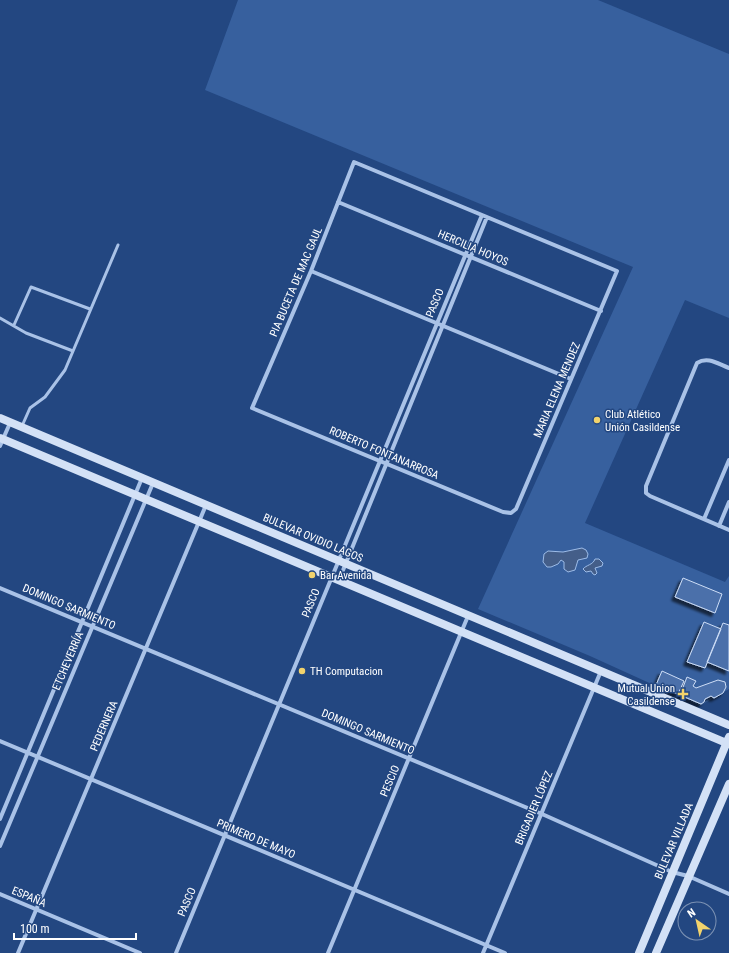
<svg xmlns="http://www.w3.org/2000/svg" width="729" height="953" font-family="'Roboto Condensed',sans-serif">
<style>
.green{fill:#37609e}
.water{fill:#445e89;stroke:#9dbce8}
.building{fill:#4b70aa;stroke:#cdddf6;filter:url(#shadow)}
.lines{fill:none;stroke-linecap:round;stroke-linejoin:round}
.service{stroke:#a9c2e7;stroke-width:3}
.minor{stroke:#a9c2e7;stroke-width:4}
.secondary{stroke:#d3e1f6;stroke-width:8}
.poi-dot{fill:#f2d36c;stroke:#234781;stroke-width:1.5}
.labels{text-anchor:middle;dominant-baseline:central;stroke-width:3;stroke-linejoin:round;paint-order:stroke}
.street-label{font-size:11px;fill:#fff;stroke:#234781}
.poi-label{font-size:11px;fill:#fff;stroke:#234781;text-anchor:start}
</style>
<defs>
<filter id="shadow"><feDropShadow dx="-3.5" dy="3.5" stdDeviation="1" flood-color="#0009"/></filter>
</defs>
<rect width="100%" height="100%" fill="#234781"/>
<path class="green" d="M 238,0 L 598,0 L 729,54 L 729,318 L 685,300 L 585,523 L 725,582 L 729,576 L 729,689 L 700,706 L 590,656 L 478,609 L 633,267 L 205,90 Z"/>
<path class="water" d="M 582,548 L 586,550 L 588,554 L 587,558 L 578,560 L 575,570 L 568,572 L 564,569 L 564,562 L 561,560 L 558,564 L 551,567 L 547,567 L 543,562 L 544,554 L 548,551 L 563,552 Z
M 595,559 L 599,559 L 603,563 L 602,566 L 595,568 L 597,573 L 595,575 L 593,574 L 591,571 L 586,572 L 583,569 C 586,565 593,565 595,559 Z"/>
<path class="building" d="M 683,578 L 722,594 L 715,613 L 675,597 Z
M 704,622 L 721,629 L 705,668 L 687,662 Z
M 723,623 L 729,625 L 729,671 L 707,662 Z
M 662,671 L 684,681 L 678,694 L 656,685 Z
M 687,677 L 696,681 L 693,686 L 696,688 L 718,680 L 725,682 L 726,687 L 723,693 L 714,698 L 711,696 L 705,699 L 704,702 L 701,704 L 680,695 Z"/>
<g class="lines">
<path class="service" d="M 0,318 L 26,333 L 73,351
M 14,325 L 31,287 L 90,309
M 22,426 L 30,408 L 45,397 L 65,370 L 118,245"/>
<path class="minor" d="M 354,162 L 617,271 L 516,509 L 511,513 L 503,512 L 252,408 L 311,271 Z
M 338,202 L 601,311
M 311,271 L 571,379
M 729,368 C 718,364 708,356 697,363 L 646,486 L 646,493 L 650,496 L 729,530
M 0,446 L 10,423
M 704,519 L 729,460
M 719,526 L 729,502
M 339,580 L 487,217
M 0,588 L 542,814 L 672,872 L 688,876 L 729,894
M 0,741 L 505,953
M 0,819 L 142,478
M 0,846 L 153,483
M 0,894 L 140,953
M 18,953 L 206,505
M 176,953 L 482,215
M 328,953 L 468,616
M 483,953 L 601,671"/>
<path class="secondary" d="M 0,418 L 729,725
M 0,438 L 729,744
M 639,953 L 729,737
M 656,953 L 729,784"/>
</g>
<g class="poi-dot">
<circle cx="597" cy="420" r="4"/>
<circle cx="312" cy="575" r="4"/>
<circle cx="302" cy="671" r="4"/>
<path d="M681 688h4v4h4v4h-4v4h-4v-4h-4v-4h4z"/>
</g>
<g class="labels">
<g class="street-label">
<text transform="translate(473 248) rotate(23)">HERCILIA HOYOS</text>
<text transform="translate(296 282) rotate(-67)">PIA BUCETA DE MAC GAUL</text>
<text transform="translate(435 303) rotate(-68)">PASCO</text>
<text transform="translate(557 390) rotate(-67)">MARIA ELENA MENDEZ</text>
<text transform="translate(384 453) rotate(23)">ROBERTO FONTANARROSA</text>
<text transform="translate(313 538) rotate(23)">BULEVAR OVIDIO LAGOS</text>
<text transform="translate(311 603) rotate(-68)">PASCO</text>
<text transform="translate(69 607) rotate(23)">DOMINGO SARMIENTO</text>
<text transform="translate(68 661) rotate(-67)">ETCHEVERRÍA</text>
<text transform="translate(104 726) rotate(-67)">PEDERNERA</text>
<text transform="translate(368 732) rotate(23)">DOMINGO SARMIENTO</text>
<text transform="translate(390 781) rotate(-67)">PESCIO</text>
<text transform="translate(534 808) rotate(-67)">BRIGADIER LÓPEZ</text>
<text transform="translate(256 839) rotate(23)">PRIMERO DE MAYO</text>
<text transform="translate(674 841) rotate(-67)">BULEVAR VILLADA</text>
<text transform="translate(29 897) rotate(23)">ESPAÑA</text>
<text transform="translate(187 902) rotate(-67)">PASCO</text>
</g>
<g class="poi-label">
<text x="605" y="414">Club Atlético<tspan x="605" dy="13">Unión Casildense</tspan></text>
<text x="320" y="575">Bar Avenida</text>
<text x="310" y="671">TH Computacion</text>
<text x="675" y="688" text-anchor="end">Mutual Union<tspan x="675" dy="13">Casildense</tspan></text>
</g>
</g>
<g transform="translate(697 921) rotate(326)"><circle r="19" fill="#234781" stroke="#7b91b3"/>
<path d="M0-3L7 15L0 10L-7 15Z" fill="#f2d36c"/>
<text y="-6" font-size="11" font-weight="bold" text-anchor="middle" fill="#ffffff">N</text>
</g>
<path d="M14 933v6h122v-6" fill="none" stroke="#ffffff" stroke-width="2"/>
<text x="20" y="933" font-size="12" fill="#ffffff" stroke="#234781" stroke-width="3" paint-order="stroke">100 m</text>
</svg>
